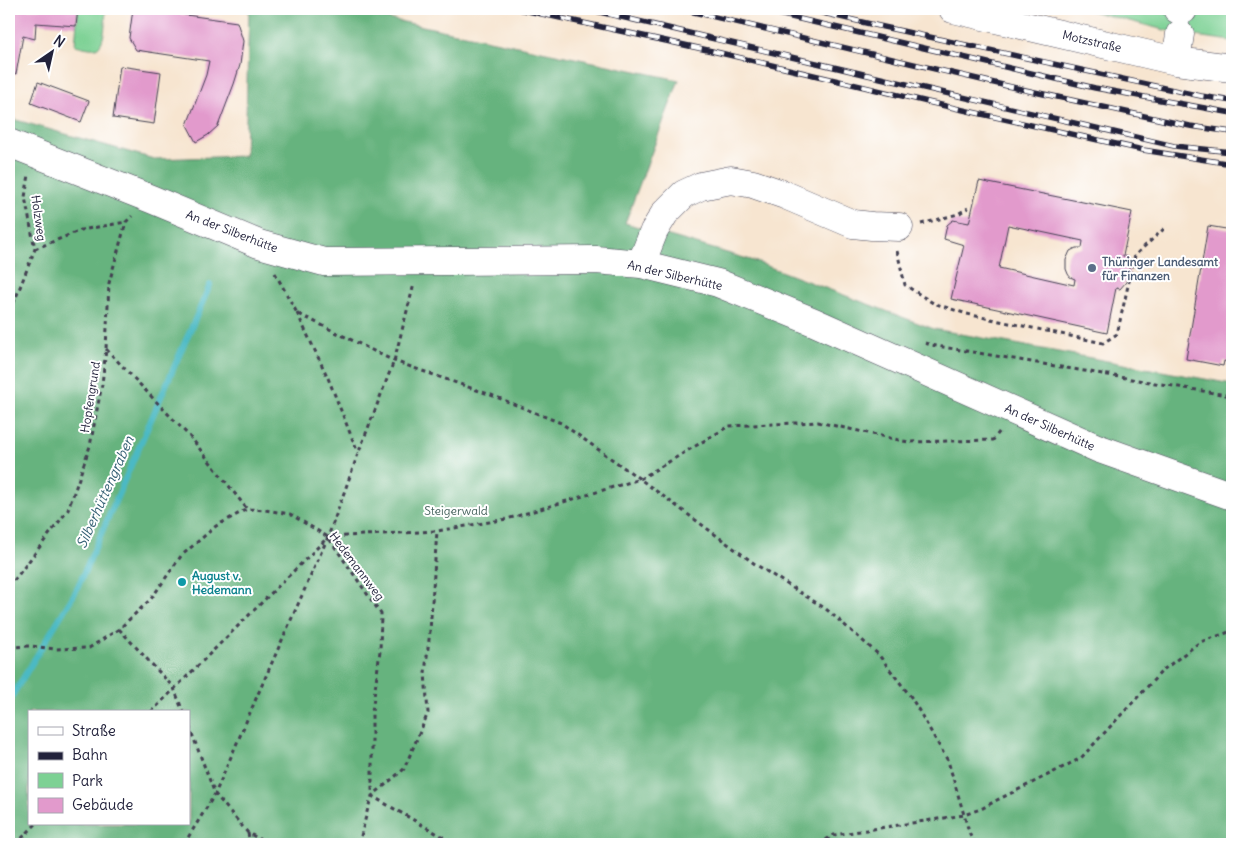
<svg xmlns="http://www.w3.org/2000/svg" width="1241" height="853" font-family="Delius,sans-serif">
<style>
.green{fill:#7dd194;stroke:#507a68}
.forest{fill:#66b37e;stroke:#446a5c;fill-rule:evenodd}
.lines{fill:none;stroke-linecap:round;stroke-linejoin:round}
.stream{stroke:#4bb9c4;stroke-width:6}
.building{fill:#e29acc;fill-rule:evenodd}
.minor-casing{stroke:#423f51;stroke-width:29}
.path{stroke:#423f51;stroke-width:3;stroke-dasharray:4 4;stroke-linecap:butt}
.minor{stroke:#fff;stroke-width:28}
.rail-casing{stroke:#22223b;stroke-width:5.5}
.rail{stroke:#fff;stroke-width:4;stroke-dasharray:11;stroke-linecap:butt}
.service-dot{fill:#5c6f8a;stroke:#fff;stroke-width:2}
.culture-dot{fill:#0f9aa8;stroke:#fff;stroke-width:2}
.labels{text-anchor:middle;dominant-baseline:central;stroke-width:4;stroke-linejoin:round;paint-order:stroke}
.street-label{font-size:12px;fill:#22223b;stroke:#fff}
.service-label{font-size:12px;font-weight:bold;fill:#4e5e75;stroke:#fff;text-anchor:start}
.park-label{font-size:12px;fill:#425f5a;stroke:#fff}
.culture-label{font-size:12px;font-weight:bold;fill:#0d838f;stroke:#fff;text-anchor:start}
.water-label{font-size:14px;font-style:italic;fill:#325e72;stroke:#fff}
</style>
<rect width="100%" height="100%" fill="#fff"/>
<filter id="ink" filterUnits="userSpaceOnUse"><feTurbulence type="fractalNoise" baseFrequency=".02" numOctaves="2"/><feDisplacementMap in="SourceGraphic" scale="10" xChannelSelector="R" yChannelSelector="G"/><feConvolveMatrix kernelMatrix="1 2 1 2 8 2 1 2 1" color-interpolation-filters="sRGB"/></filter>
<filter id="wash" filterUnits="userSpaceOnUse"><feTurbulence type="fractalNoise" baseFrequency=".0096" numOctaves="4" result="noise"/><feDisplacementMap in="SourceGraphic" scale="20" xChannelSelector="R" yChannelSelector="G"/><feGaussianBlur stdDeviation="1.12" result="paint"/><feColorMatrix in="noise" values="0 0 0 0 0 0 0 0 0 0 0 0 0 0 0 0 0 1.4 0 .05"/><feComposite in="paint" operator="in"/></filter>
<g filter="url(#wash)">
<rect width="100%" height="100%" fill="#f7e5d0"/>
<path class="green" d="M 78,9 L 106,9 C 105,18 106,47 95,48 C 89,49 81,46 75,45 Z
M 1083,9 L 1232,9 L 1232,41 L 1180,34 Z"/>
<path class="forest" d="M 249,9 L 342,9 L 679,80 L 625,223 L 751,260 L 934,329 L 1232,384 L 1232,844 L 9,844 L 9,118 L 154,159 L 245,156 ZM 29,712 L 189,712 L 189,824 L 29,824 Z"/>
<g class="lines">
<path class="stream" d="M 9,701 L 76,591 L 210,285"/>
</g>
<g id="blocks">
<path class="building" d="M 9,9 L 78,9 L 76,26 L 36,23 L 35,39 L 23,36 L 16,74 L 9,72 Z
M 133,9 L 143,9 L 237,22 L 243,41 L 240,65 L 234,84 L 218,126 L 208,135 L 196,142 L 187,125 L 206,75 L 209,61 L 136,50 L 129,38 Z
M 120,66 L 161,72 L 154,124 L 113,118 Z
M 38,82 L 89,101 L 81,122 L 31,103 Z
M 979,181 L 1132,212 L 1123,256 L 1127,257 L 1129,265 L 1129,274 L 1126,282 L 1120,289 L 1116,288 L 1107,333 L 951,299 L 964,245 L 944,239 L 947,225 L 953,220 L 969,223 ZM 1008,225 L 1083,241 L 1082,248 L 1076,248 L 1070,251 L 1066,260 L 1066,269 L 1068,274 L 1070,277 L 1075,279 L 1074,285 L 999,268 Z
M 1208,226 L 1232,230 L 1232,363 L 1224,361 L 1223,366 L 1186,359 Z"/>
</g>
</g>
<g filter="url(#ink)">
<use href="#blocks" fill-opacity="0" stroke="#423f51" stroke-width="1"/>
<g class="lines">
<g class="minor-casing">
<path id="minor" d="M 953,9 L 1176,61 L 1232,68
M 1177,9 L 1183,10
M 1176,61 L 1180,34
M 9,143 L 151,199 L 259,244 L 324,262 L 596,260 L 641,264 L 718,283 L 814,322 L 1097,448 L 1232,496
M 641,264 L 654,231 L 665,213 L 684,194 L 701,186 L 731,180 L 753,184 L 785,195 L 853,224 L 872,226 L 899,227"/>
</g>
<path class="path" d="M 921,224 L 958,214 L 968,208
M 35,249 L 81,230 L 126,222
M 897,251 L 905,285 L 933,303 L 967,314 L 1103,343 L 1117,334 L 1135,255 L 1166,227
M 275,273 L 297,313 L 394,361 L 491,395 L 561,423 L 640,479 L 755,564 L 826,609 L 878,654 L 911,697 L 948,761 L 970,835 L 975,844
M 9,310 L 13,305 L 35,249 L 25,197 L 29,175
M 297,313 L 328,378 L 358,453
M 925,343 L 931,345 L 1232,396
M 106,349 L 192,439 L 247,509
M 9,587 L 68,510 L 90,446 L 102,384 L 106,349 L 109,283 L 126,222 L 132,216
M 119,629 L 174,688 L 183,712
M 9,647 L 31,646 L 54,649 L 89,648 L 119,629 L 151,599 L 181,556 L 216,526 L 247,509 L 265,510 L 290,514 L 328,537 L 381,614 L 380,651 L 372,712 L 372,796 L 455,844
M 151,712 L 328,537 L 437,531 L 507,519 L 640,479 L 729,426 L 818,422 L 908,442 L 993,440 L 1000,431
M 189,726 L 215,794 L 248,833 L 269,844
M 248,833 L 250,844
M 16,844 L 36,824
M 184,844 L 215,794 L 258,694 L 328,537 L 358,454 L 394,361 L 414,284
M 359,844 L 368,808 L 372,796 L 404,769 L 428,713 L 425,673 L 430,631 L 437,531
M 819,844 L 834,835 L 964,815 L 983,808 L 997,800 L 1044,777 L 1081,758 L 1163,670 L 1200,642 L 1232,631"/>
<use href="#minor" class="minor"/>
<g class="rail-casing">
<path id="rail" d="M 519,9 L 712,51 L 932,103 L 1143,150 L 1232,164
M 587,9 L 872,76 L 1174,146 L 1232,152
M 681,9 L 1007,86 L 1190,126 L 1232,132
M 757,9 L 1095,88 L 1232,113
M 806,9 L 879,26 L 1201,96 L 1232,101"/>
</g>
<use href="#rail" class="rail"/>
</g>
</g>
<circle class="service-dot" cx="1092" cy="268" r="5"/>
<circle class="culture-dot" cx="182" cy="582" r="5"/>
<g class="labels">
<g class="street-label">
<text transform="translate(1092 41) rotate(13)">Motzstraße</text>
<text transform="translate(39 218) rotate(82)">Holzweg</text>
<text transform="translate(232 231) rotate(21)">An der Silberhütte</text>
<text transform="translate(675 275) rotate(13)">An der Silberhütte</text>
<text transform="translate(90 397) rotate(-81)">Hopfengrund</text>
<text transform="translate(1050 427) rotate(24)">An der Silberhütte</text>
<text transform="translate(357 566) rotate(53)">Hedemannweg</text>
</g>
<g class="service-label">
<text x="1102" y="261">Thüringer Landesamt<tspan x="1102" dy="14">für Finanzen</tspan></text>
</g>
<g class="park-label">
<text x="456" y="510">Steigerwald</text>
</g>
<g class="culture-label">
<text x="192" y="575">August v.<tspan x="192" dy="14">Hedemann</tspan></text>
</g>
<g class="water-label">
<text transform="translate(105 492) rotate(-66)">Silberhüttengraben</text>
</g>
</g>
<rect width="1241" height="853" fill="none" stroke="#fff" stroke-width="30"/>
<rect x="28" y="710" width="162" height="115" fill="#ffffff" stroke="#a7a7b1"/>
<rect x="38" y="727" width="25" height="8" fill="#ffffff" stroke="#a7a7b1"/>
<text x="72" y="736" font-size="15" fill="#22223b">Straße</text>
<rect x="38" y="752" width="25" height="8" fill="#22223b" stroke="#a7a7b1"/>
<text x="72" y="760" font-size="15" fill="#22223b">Bahn</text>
<rect x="38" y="773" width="25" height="15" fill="#7dd194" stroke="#a7a7b1"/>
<text x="72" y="786" font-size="15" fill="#22223b">Park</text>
<rect x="38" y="798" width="25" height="15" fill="#e29acc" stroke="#a7a7b1"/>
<text x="72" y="810" font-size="15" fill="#22223b">Gebäude</text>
<g transform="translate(52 52) rotate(34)" stroke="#ffffff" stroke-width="4" paint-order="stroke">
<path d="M0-4L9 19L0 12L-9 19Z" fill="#22223b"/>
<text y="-8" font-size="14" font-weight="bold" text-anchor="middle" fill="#22223b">N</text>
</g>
</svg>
